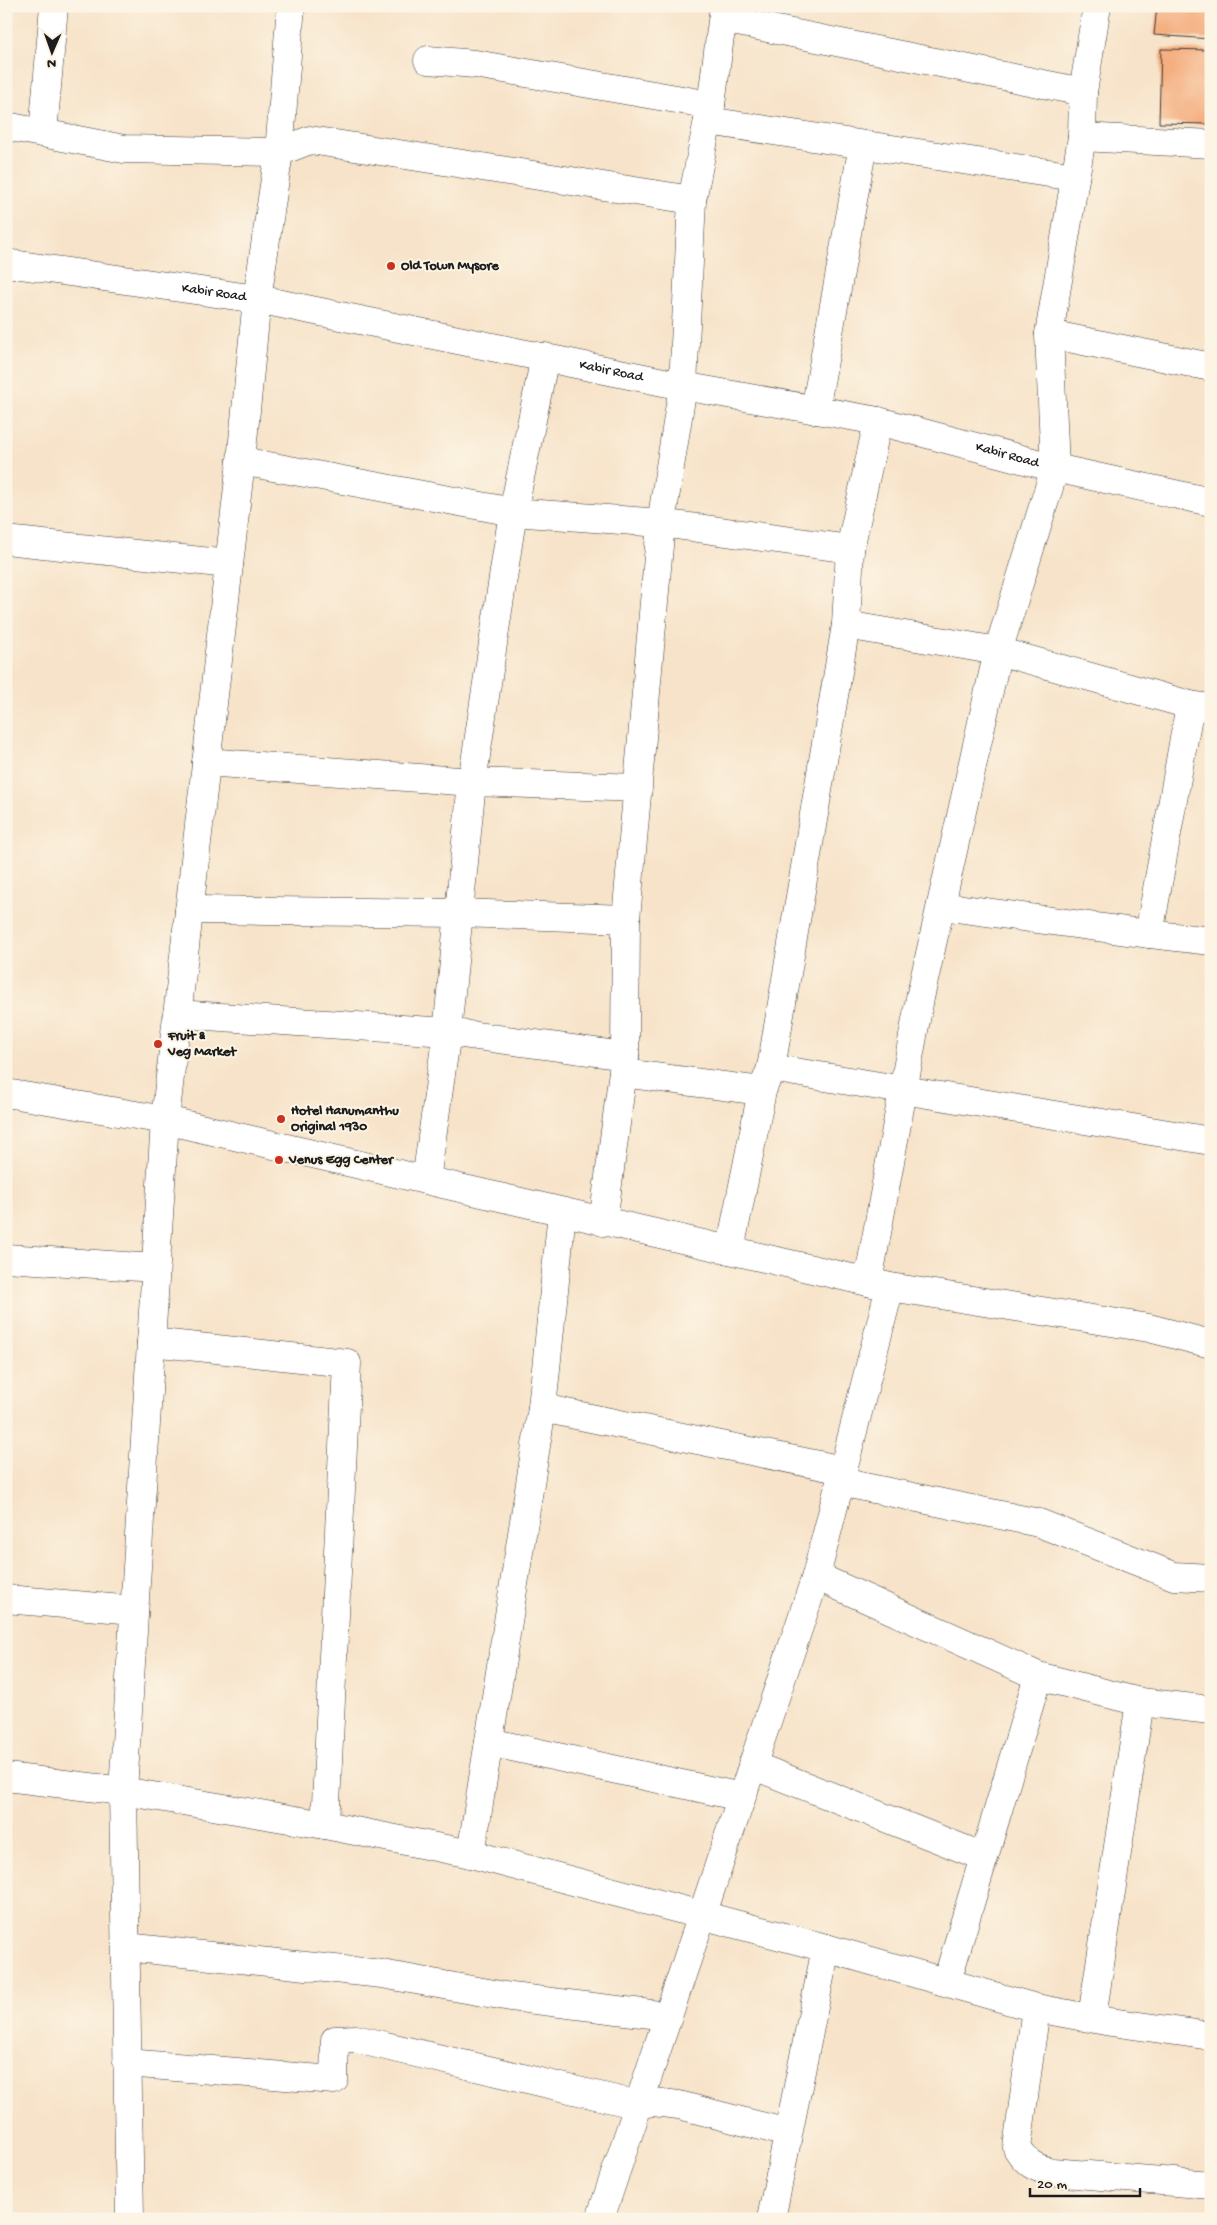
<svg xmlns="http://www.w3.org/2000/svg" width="1217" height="2225" font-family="'Gochi Hand',sans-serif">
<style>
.building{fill:#f4ae7f}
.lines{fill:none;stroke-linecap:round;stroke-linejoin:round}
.minor-casing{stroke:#3d3a36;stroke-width:29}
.minor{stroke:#fff;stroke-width:28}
.poi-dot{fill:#c8321e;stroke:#fcf5e5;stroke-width:2}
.labels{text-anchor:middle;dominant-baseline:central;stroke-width:4;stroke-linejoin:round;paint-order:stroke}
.poi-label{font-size:14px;font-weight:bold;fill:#1c1c1c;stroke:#fcf5e5;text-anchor:start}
.street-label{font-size:14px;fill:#1c1c1c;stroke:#fcf5e5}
</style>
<rect width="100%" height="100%" fill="#fcf5e5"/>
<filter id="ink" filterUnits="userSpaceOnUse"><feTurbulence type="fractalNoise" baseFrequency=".02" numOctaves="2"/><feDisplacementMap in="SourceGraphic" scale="10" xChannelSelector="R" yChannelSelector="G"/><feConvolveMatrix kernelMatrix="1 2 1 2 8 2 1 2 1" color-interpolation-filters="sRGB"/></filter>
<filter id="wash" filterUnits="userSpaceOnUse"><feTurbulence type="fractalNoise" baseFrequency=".0096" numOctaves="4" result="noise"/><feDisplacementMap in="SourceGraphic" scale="20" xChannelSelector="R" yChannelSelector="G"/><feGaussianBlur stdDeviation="1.12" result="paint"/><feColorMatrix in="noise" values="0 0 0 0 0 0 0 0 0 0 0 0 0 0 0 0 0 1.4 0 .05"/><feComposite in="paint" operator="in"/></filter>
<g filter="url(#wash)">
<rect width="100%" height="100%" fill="#f7e3c9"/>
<g id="blocks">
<path class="building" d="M 1157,6 L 1211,6 L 1211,39 L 1154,35 Z
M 1161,49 L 1211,50 L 1211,124 L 1159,123 Z"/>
</g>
</g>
<g filter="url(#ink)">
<use href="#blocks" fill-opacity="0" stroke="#3d3a36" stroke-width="1"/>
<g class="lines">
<g class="minor-casing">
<g id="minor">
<path d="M 723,19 L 1083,92"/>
<path d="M 428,60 L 475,64 L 711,105"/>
<path d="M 708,121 L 1075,177"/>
<path d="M 6,126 L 124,149 L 279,152 L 310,140 L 692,200"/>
<path d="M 43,133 L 54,6"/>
<path d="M 1082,137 L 1211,144"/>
<path id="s1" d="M 6,263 L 257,299 L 683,386 L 878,421 L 1055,468 L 1211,502"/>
<path d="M 1049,334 L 1211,367"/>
<path d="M 815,410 L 863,145"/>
<path d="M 241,461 L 513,512 L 661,523 L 850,549"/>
<path d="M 6,540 L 229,564"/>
<path d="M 846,625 L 998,651 L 1190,705 L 1211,708"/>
<path d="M 206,762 L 472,782 L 638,788"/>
<path d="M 941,906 L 1149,934 L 1211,941"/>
<path d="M 189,910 L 459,913 L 626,919"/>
<path d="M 1149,934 L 1190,705"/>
<path d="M 177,1014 L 447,1032 L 625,1056"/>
<path d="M 771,1068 L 1211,1141"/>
<path d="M 623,1073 L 762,1091"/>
<path d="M 6,1093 L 165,1120 L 890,1287 L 1149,1328 L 1211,1344"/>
<path d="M 426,1180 L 447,1032 L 472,782 L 513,512 L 545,357"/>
<path d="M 603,1222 L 625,1056 L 626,919 L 661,523 L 683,386 L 692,200 L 711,105 L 724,6"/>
<path d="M 730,1250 L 762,1091 L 771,1068 L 846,625 L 850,549 L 878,421"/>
<path d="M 6,1258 L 155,1268"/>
<path d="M 868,1282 L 920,998 L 998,651 L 1055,468 L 1049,334 L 1082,137 L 1083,92 L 1097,6"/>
<path d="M 151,1342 L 347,1363 L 325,1825"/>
<path d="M 542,1408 L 843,1470"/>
<path d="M 840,1482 L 1039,1523 L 1174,1576 L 1211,1578"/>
<path d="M 816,1576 L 1038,1676 L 1140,1702 L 1211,1710"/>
<path d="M 6,1599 L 134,1610"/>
<path d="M 489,1742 L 741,1797"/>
<path d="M 752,1765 L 984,1857"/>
<path d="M 6,1777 L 123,1791 L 325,1825 L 471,1854 L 826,1948 L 1036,2008 L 1111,2022 L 1211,2036"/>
<path d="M 471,1854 L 542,1408 L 562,1212"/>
<path d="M 126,1947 L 382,1974 L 511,1997 L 667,2016"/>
<path d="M 947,1981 L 1038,1676"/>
<path d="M 1036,2008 L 1017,2148 C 1027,2164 1035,2168 1052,2172 L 1211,2185"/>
<path d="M 1092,2017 L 1140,1702"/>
<path d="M 127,2063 L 334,2080 L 335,2040 L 356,2039 L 638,2105 L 653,2102 L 679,2105 L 788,2133"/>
<path d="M 130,2219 L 123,1791 L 165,1120 L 241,461 L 257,299 L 279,152 L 291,6"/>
<path d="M 600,2219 L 816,1576 L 890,1287"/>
<path d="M 771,2219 L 826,1948"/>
</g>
</g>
<use href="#minor" class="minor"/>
</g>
</g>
<g class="poi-dot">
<circle cx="391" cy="266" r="5"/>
<circle cx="158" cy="1044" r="5"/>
<circle cx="281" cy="1119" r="5"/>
<circle cx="279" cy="1160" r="5"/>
</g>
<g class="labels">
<g class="poi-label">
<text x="401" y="266">Old Town Mysore</text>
<text x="168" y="1036">Fruit &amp;<tspan x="168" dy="16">Veg Market</tspan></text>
<text x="291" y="1111">Hotel Hanumanthu<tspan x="291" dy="16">Original 1930</tspan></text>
<text x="289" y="1160">Venus Egg Center</text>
</g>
<g class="street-label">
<text stroke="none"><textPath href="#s1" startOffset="210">Kabir Road</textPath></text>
<text stroke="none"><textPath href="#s1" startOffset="615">Kabir Road</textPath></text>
<text stroke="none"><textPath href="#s1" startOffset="1020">Kabir Road</textPath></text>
</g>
</g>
<rect width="1217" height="2225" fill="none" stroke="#fcf5e5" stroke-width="25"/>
<g transform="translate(52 52) rotate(182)" stroke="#fcf5e5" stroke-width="4" paint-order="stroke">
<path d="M0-4L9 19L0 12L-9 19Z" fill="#1c1c1c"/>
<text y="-8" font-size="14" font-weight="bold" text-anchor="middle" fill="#1c1c1c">N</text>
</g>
<path d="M1030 2188v8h110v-8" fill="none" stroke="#1c1c1c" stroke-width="2.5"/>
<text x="1037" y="2188" font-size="15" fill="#1c1c1c" stroke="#fcf5e5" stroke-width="4" paint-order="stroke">20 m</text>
</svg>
